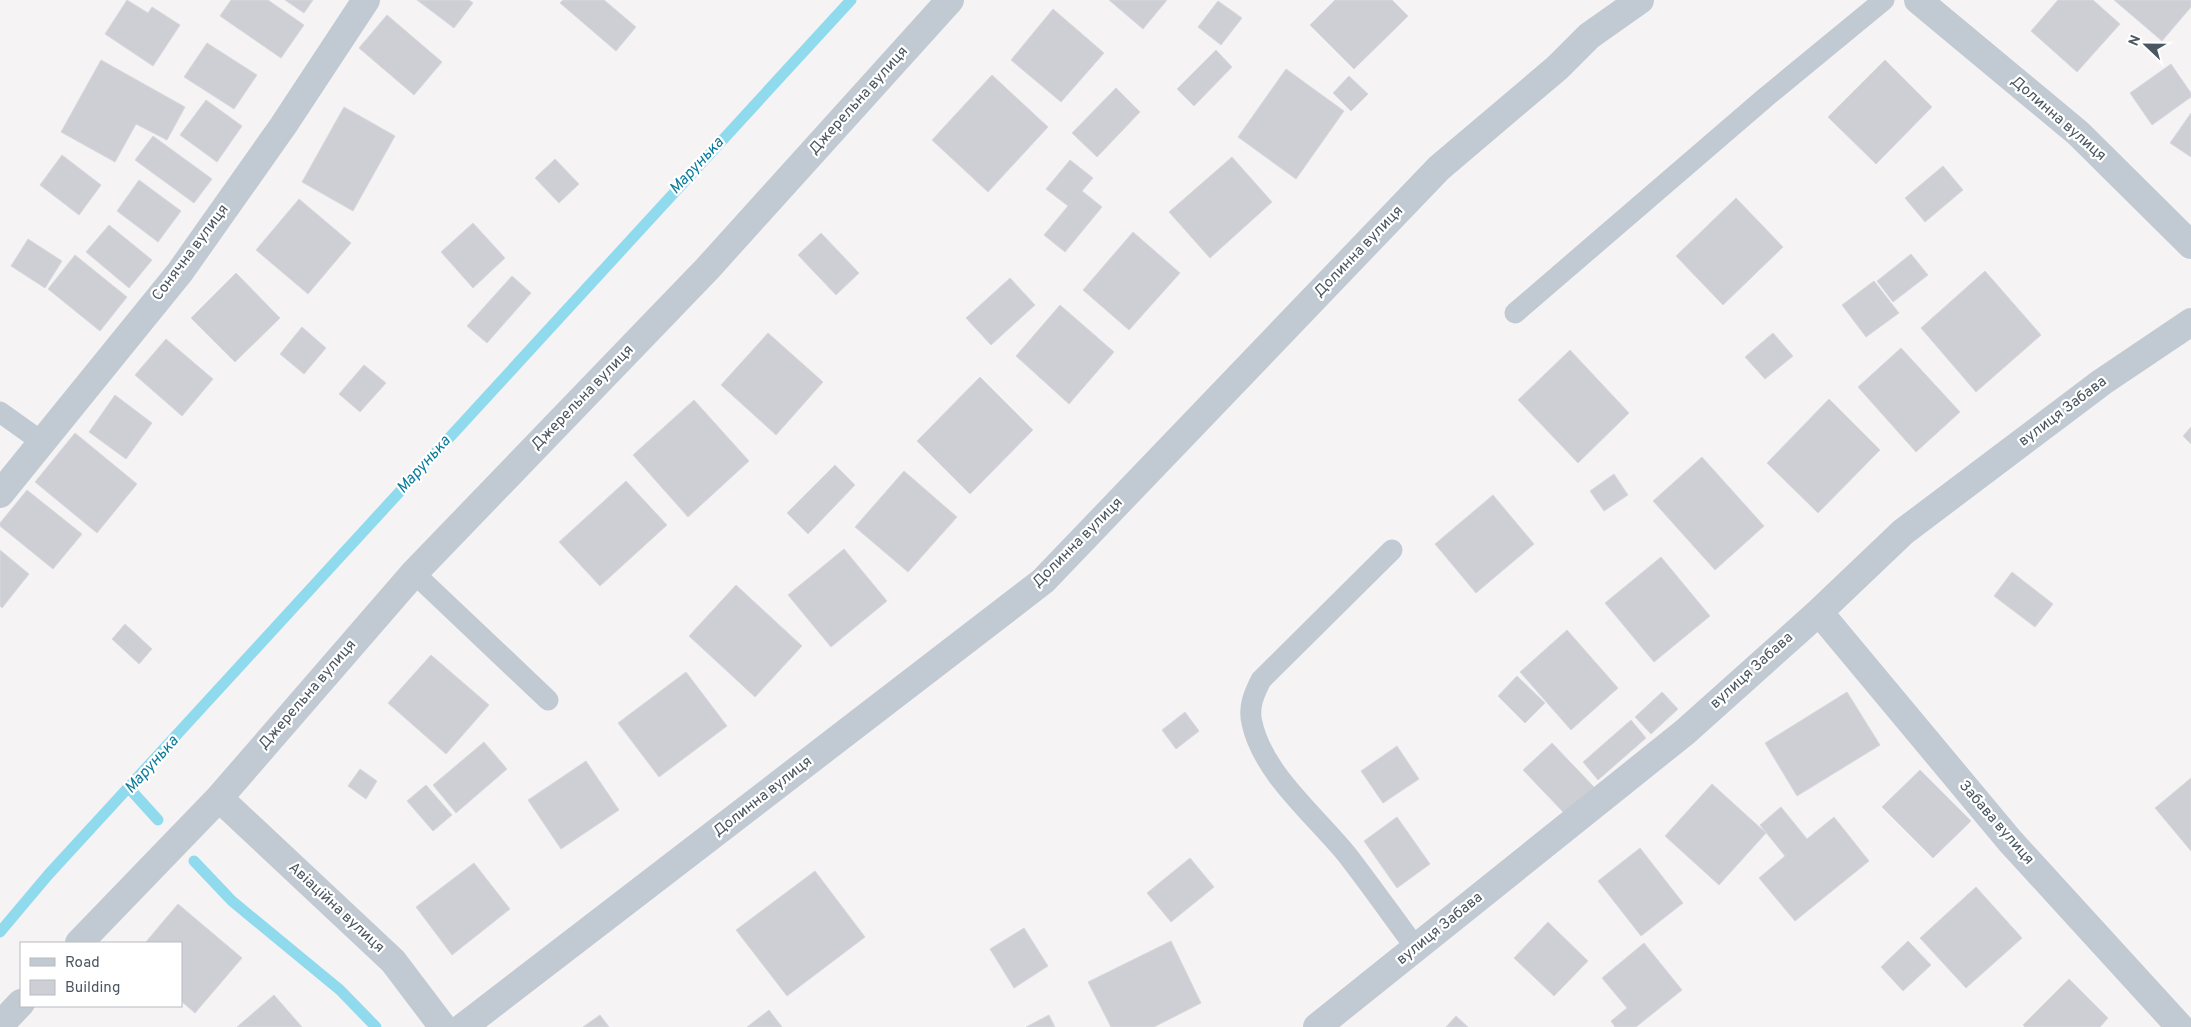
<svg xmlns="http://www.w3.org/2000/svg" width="2191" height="1027" font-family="Overpass,sans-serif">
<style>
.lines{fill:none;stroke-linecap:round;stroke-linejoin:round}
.stream{stroke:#90daee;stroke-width:11}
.building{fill:#cdcfd5;stroke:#d7d9de}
.service{stroke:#c1cad2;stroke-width:21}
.minor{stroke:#c1cad2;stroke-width:28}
.labels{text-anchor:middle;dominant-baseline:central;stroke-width:4.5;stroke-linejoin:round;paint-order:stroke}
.street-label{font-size:15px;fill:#4a5661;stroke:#fff}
.water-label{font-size:16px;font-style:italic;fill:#0c7c9b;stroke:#fff}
</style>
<rect width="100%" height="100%" fill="#f5f3f3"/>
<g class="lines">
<path class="stream" d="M 129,788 L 158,820
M 194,861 L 232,901 L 340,990 L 376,1027
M 0,932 L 48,875 L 851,0"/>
</g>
<path class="building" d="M 127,0 L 148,13 L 152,7 L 180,25 L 153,66 L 105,34 Z
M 231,0 L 268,0 L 304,25 L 281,58 L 220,16 Z
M 285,0 L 313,0 L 304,13 Z
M 417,0 L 469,0 L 473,3 L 454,28 Z
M 563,0 L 604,0 L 636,27 L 616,51 L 560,3 Z
M 1109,0 L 1167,0 L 1143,29 Z
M 1335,0 L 1392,0 L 1408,16 L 1354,69 L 1310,25 Z
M 2058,0 L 2093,0 L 2120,24 L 2077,72 L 2031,31 Z
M 2114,0 L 2191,0 L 2191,7 L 2162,41 Z
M 1218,1 L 1242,18 L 1221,45 L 1198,27 Z
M 1053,9 L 1104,53 L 1061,102 L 1011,60 Z
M 387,15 L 442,62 L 414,95 L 359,48 Z
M 207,43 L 257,75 L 234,109 L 184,77 Z
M 1216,50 L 1232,67 L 1194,106 L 1177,89 Z
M 101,60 L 185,107 L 167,140 L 136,124 L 115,162 L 61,132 Z
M 1885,60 L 1932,107 L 1876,164 L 1828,117 Z
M 2171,64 L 2191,93 L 2191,97 L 2152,125 L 2130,93 Z
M 1286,69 L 1344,111 L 1296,179 L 1238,137 Z
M 992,75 L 1048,127 L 988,192 L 932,140 Z
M 1349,76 L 1368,94 L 1351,111 L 1333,93 Z
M 1116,88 L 1140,112 L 1097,157 L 1072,133 Z
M 206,100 L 242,126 L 217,162 L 180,135 Z
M 344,107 L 395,136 L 353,211 L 302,182 Z
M 2191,113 L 2191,157 L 2170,143 Z
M 153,136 L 212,179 L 194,203 L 135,160 Z
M 62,155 L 101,185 L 79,215 L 40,185 Z
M 1232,157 L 1272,202 L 1210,258 L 1169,212 Z
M 555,159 L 579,184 L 559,203 L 535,178 Z
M 1070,160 L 1093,178 L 1082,191 L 1102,207 L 1065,252 L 1044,235 L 1068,206 L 1046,189 Z
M 1943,166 L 1963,190 L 1925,222 L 1905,198 Z
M 139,180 L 181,211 L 158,242 L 117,211 Z
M 1736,198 L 1783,247 L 1723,305 L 1676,256 Z
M 299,199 L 351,243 L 308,294 L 256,250 Z
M 473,223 L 505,258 L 473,288 L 441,252 Z
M 109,225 L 152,260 L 129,288 L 86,252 Z
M 1133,232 L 1180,273 L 1129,330 L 1083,290 Z
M 821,233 L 859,273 L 836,295 L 798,255 Z
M 28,239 L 62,261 L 45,288 L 11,266 Z
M 1911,254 L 1928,275 L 1893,302 L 1877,281 Z
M 75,255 L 127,297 L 100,331 L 48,289 Z
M 1985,271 L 2041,335 L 1976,392 L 1921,328 Z
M 236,273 L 280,318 L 235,362 L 191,318 Z
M 512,276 L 531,293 L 487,343 L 467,326 Z
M 1010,278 L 1035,305 L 991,345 L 966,318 Z
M 1874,281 L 1899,313 L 1866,337 L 1842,305 Z
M 1060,305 L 1114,352 L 1069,404 L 1016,356 Z
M 302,327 L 326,348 L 304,374 L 280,354 Z
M 768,333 L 823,382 L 776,435 L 721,385 Z
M 1773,333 L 1793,356 L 1765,379 L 1745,357 Z
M 166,339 L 213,379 L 182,416 L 135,375 Z
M 1901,348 L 1960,412 L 1916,452 L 1858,387 Z
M 1570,350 L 1629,413 L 1578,463 L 1518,400 Z
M 364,365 L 386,383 L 360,412 L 339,394 Z
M 980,377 L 1033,430 L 970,494 L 917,441 Z
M 115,395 L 152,423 L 126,459 L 89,432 Z
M 1829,399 L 1880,450 L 1818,513 L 1767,463 Z
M 694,400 L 749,461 L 688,517 L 633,455 Z
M 2191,427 L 2191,444 L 2183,436 Z
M 75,433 L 137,484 L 97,533 L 35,482 Z
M 1702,457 L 1764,526 L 1715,570 L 1653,501 Z
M 835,465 L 855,485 L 808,534 L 787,513 Z
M 904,471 L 957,517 L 908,572 L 855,527 Z
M 1614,474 L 1628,495 L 1604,511 L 1590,491 Z
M 626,481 L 667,525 L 600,586 L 559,542 Z
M 27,490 L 82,534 L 53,569 L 0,526 L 0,523 Z
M 1493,495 L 1534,544 L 1476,593 L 1435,544 Z
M 844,549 L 887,601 L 831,647 L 788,595 Z
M 0,550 L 29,574 L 2,608 L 0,606 Z
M 1661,557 L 1710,616 L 1654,662 L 1605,603 Z
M 2012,572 L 2053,604 L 2035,627 L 1994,596 Z
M 736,585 L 802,646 L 755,697 L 689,636 Z
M 125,624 L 152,649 L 139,664 L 112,639 Z
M 1567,630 L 1618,688 L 1571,730 L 1520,672 Z
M 431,655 L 489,705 L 446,754 L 388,703 Z
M 686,672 L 727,726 L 659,777 L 618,723 Z
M 1517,676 L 1545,703 L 1525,723 L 1498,696 Z
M 1662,692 L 1678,709 L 1651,734 L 1635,717 Z
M 1847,692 L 1880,745 L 1797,796 L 1765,743 Z
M 1185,712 L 1199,731 L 1176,749 L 1162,730 Z
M 1631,720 L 1646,738 L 1598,780 L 1583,762 Z
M 484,742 L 507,769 L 456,813 L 433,785 Z
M 1552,743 L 1594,787 L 1565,814 L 1523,770 Z
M 1397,746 L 1419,779 L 1383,803 L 1361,771 Z
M 586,761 L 619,810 L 561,849 L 528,800 Z
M 360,769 L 377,781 L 366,799 L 348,786 Z
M 1920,770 L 1971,821 L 1933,858 L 1882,807 Z
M 2191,778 L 2191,851 L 2155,808 Z
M 1712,784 L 1766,833 L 1719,885 L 1665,836 Z
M 426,785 L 452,815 L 433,831 L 407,801 Z
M 1781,807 L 1807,839 L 1834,817 L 1869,861 L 1795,921 L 1759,878 L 1785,856 L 1760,825 Z
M 1397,817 L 1430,864 L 1397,888 L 1364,841 Z
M 1640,848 L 1683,903 L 1641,936 L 1598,881 Z
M 1190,858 L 1214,887 L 1171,922 L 1147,893 Z
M 474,863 L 510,909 L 452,955 L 416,907 Z
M 815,871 L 865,937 L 787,996 L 736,930 Z
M 1976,887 L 2022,938 L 1966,988 L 1920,938 Z
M 178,904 L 242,958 L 195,1013 L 181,1001 L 181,943 L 145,943 Z
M 1548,922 L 1588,961 L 1554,996 L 1514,958 Z
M 1024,928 L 1048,966 L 1014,988 L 990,949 Z
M 1171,941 L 1201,1003 L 1154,1027 L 1111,1027 L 1088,982 Z
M 1908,941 L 1931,965 L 1903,991 L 1881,967 Z
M 1644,943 L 1682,990 L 1636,1027 L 1615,1027 L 1611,1021 L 1627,1008 L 1602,978 Z
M 2069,979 L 2108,1018 L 2100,1027 L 2025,1027 L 2023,1025 Z
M 274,995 L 302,1027 L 237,1027 Z
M 769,1010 L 782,1027 L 747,1027 Z
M 600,1015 L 609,1027 L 583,1027 Z
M 1049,1015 L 1055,1027 L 1026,1027 Z
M 1456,1016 L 1468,1027 L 1446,1027 Z"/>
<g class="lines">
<path class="service" d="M 1515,313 L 1766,97 L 1884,0
M 0,412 L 42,442
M 1392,550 L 1261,680 C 1254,694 1248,707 1252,723 C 1263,774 1316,816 1348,856 C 1371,886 1393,917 1416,948
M 414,573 L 548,700"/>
<path class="minor" d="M 1918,0 L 2078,133 L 2191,245
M 0,494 L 180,272 L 283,126 L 366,0
M 1819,612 L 2010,841 L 2180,1027
M 219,798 L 393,961 L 443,1027
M 79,943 L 219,798 L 414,573 L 707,269 L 950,0
M 0,1025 L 21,1003
M 463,1027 L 1043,581 L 1439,168 L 1557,68 L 1589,36 L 1640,0
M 1317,1027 L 1685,732 L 1819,612 L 1903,532 L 2102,382 L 2191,322"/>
</g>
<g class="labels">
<g class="street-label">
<text transform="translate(859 101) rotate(-48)">Джерельна вулиця</text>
<text transform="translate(2058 119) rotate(41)">Долинна вулиця</text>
<text transform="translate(1359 252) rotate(-46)">Долинна вулиця</text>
<text transform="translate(191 253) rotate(-53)">Сонячна вулиця</text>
<text transform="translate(583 398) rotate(-46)">Джерельна вулиця</text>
<text transform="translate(2063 412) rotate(-37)">вулиця Забава</text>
<text transform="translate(1078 543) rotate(-45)">Долинна вулиця</text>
<text transform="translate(1752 671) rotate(-42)">вулиця Забава</text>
<text transform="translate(308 695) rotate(-49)">Джерельна вулиця</text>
<text transform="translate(763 797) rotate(-38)">Долинна вулиця</text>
<text transform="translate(1996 823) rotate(49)">Забава вулиця</text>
<text transform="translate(336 908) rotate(43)">Авіаційна вулиця</text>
<text transform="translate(1440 929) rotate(-39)">вулиця Забава</text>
</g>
<g class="water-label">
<text transform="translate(697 166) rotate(-47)">Марунька</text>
<text transform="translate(424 465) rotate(-48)">Марунька</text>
<text transform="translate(152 765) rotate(-48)">Марунька</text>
</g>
</g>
<rect x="20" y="942" width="162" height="65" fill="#ffffff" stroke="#b7bbc0"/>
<rect x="30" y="958" width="25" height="8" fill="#c1cad2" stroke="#b7bbc0"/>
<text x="65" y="967" font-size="15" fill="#4a5661">Road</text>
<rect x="30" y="980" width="25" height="15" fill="#cdcfd5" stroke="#b7bbc0"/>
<text x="65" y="992" font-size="15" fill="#4a5661">Building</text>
<g transform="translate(2146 45) rotate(292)" stroke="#ffffff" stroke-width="4" paint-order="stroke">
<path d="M0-4L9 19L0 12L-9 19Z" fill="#4a5661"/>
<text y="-8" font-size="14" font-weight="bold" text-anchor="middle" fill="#4a5661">N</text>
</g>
</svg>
